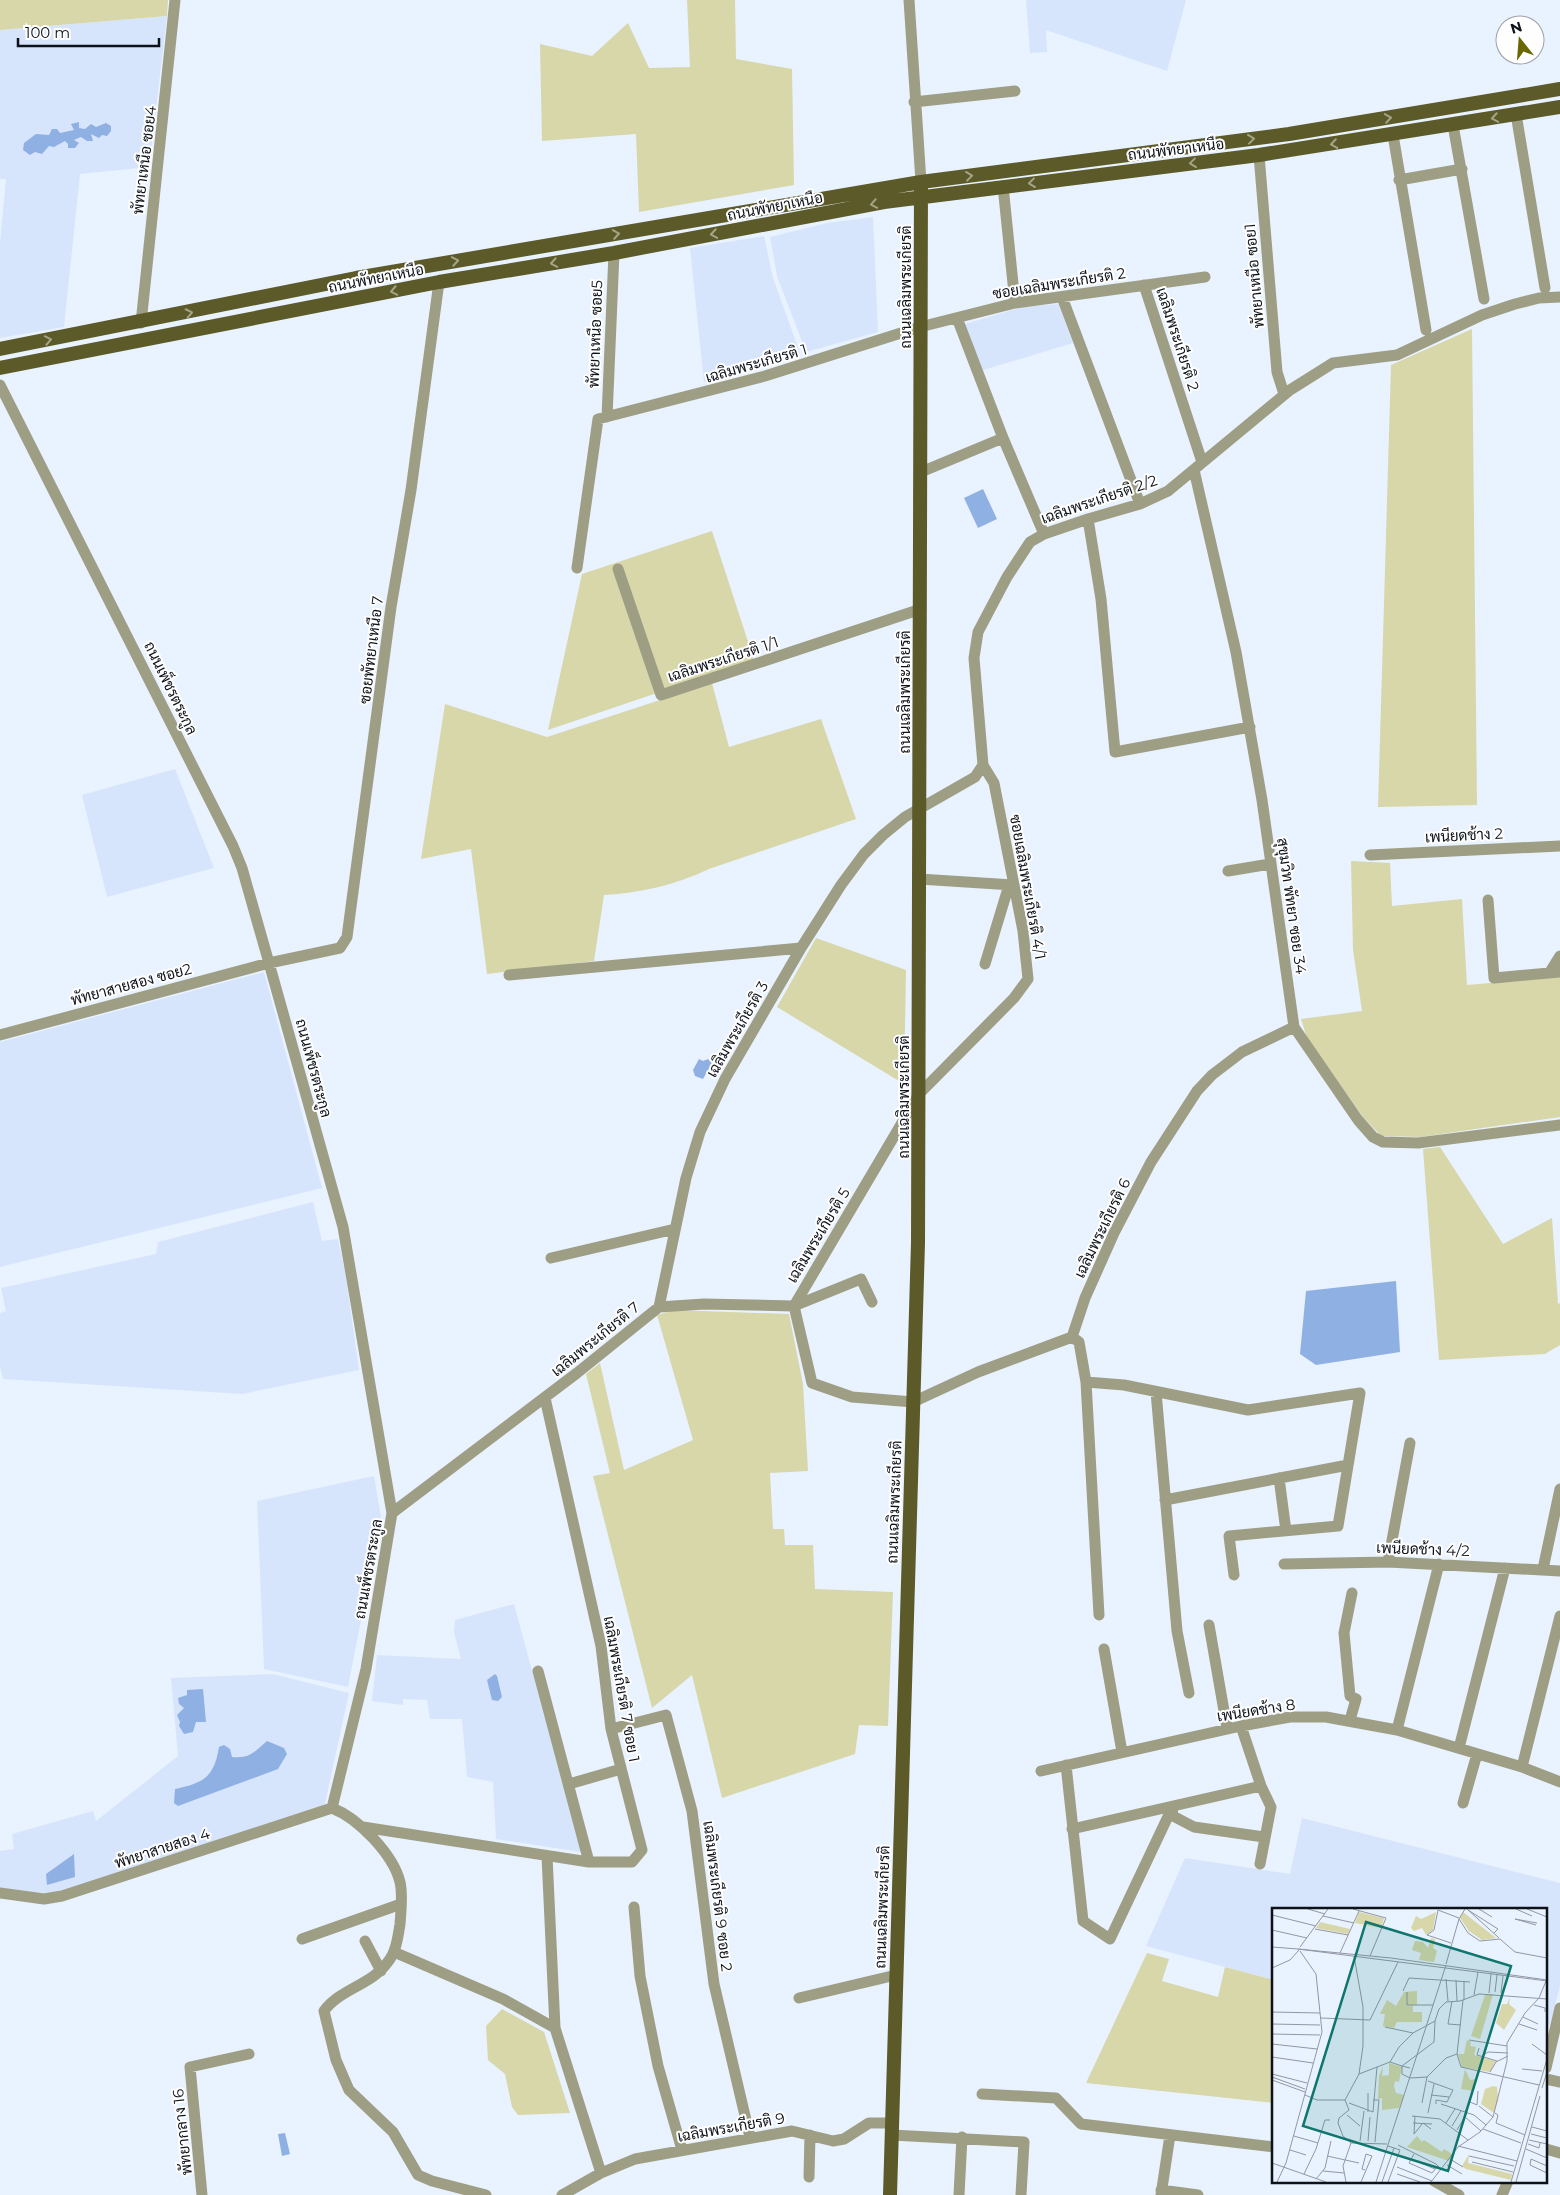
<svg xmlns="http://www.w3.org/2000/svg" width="1560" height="2195" font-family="Montserrat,Sarabun,sans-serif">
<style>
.built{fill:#d7e5fc}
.green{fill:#d7d7aa}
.water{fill:#8fb0e3}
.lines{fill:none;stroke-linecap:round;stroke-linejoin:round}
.minor{stroke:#9e9e84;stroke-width:11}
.major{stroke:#5b5a28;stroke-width:14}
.oneway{stroke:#a4a488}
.labels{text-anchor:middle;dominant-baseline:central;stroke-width:4;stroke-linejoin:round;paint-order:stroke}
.street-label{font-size:15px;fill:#0d1219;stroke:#fefefe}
.inset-road{fill:none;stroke:#9198a3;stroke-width:1}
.view{fill:#0f766e;fill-opacity:0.15;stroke:#0f766e;stroke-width:2.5}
.inset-edge{fill:none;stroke:#0d1219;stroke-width:2.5}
</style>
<rect width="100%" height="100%" fill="#e9f2ff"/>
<path class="built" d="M 1026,0 L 1186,0 L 1167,71 L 1046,30 L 1047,52 L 1030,53 Z
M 167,16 L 149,167 L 80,174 L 64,327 L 0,338 L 0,243 L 6,179 L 0,179 L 0,30 Z
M 873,217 L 878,332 L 806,352 L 777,276 L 770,237 L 827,223 Z
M 764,236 L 773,278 L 800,353 L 704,382 L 690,248 Z
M 1059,304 L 1073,343 L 980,371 L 962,325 L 1022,307 Z
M 175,769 L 214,868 L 107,897 L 82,795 Z
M 264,972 L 322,1188 L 0,1267 L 0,1042 Z
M 313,1202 L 322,1241 L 338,1239 L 345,1271 L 359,1370 L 242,1394 L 3,1379 L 0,1367 L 0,1313 L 6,1311 L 1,1288 L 156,1254 L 158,1242 Z
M 374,1476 L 381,1517 L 348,1687 L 264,1669 L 257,1501 Z
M 514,1604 L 581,1852 L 496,1839 L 493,1782 L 467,1777 L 462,1719 L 430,1719 L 427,1700 L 403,1699 L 403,1705 L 372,1701 L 377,1655 L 461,1659 L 454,1632 L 455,1620 Z
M 273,1674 L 349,1693 L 324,1808 L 56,1895 L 0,1888 L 0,1851 L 14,1849 L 12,1834 L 93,1811 L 96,1821 L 178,1756 L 171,1678 Z
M 1302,1818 L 1560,1883 L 1560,1986 L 1550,2025 L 1546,2024 L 1546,1909 L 1274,1909 L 1274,1980 L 1146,1946 L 1185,1858 L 1290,1874 Z"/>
<path class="green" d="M 0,0 L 168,0 L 167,16 L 0,30 Z
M 687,0 L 735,0 L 736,59 L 792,69 L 794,185 L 639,212 L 636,134 L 542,141 L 540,44 L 592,56 L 628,23 L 649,68 L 690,67 Z
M 1472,329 L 1477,805 L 1378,807 L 1391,365 Z
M 712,531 L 754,660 L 548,730 L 582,574 Z
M 712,683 L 729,747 L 821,719 L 856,819 L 709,869 C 675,885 641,893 604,895 L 594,961 L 487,974 L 471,849 L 421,859 L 445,704 L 547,737 Z
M 1351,861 L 1390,863 L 1392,906 L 1462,899 L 1467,985 L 1560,977 L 1560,1117 L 1420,1137 L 1381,1136 L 1363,1117 L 1307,1038 L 1301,1019 L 1362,1011 L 1353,950 Z
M 816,938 L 906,970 L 904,1084 L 777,1007 Z
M 1440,1147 L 1503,1244 L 1552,1218 L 1558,1304 L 1560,1303 L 1560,1345 L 1545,1354 L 1439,1360 L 1423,1149 Z
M 674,1310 L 789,1314 L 803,1384 L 808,1471 L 770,1473 L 773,1529 L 784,1529 L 785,1545 L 813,1545 L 815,1589 L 893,1592 L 888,1726 L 859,1725 L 855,1754 L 722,1798 L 692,1675 L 652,1708 L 593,1476 L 610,1473 L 586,1374 L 600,1363 L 624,1470 L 693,1440 L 657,1315 Z
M 1147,1953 L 1169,1959 L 1162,1981 L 1218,1997 L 1225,1967 L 1274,1980 L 1274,2103 L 1086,2083 Z
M 502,2009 L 544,2032 L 570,2113 L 518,2115 L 512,2107 L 505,2074 L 488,2060 L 486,2026 Z"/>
<path class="water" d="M 79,122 L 79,128 L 85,129 L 91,124 L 96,127 L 106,123 L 111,126 L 111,131 L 107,136 L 102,135 L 99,138 L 91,134 L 93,141 L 87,141 L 81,137 L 74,140 L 79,143 L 75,148 L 68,148 L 68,144 L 65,141 L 54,147 L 49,146 L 42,154 L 35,152 L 30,155 L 23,150 L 24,143 L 36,134 L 49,135 L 52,129 L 57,129 L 60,133 L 74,130 L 71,124 Z
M 983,489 L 997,519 L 978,528 L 964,498 Z
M 699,1059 L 703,1061 L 708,1059 L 712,1063 L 703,1079 L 695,1076 L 693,1070 Z
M 1396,1281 L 1400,1352 L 1316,1365 L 1300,1354 L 1306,1291 Z
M 495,1674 L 497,1676 L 502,1697 L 498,1701 L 492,1700 L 487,1680 Z
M 203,1689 L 206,1722 L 196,1722 L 193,1732 L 184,1734 L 179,1726 L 180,1722 L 177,1715 L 184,1708 L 179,1704 L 178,1698 L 187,1695 L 187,1690 Z
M 267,1741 L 284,1748 L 287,1754 L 278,1769 L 178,1806 L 174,1803 L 175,1789 C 203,1783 214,1778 219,1747 L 224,1745 L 230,1749 L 232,1757 C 250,1759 254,1752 267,1741 Z
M 74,1854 L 75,1877 L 47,1885 L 46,1874 Z
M 285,2133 L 290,2154 L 282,2156 L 278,2134 Z"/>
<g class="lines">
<path class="minor" d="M 909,0 L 921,182
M 914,102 L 1015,91
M 1516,114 L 1545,288
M 1453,125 L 1484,299
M 1393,135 L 1426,330
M 1259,155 L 1277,372 L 1284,394
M 1399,180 L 1462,169
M 1003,186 L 1015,303
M 1144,285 L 1202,462
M 1062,297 L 1140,504
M 957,318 L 1003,438 L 1044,534
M 141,323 L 175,0
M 0,385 L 233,846 L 242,868 L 269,963 L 343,1227 L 392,1513 L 366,1669 L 332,1808
M 607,417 L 614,253
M 1194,470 L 1236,652 L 1262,800 L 1294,1027 L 1358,1120 L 1373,1137 L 1383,1142 L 1418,1143 L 1560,1125
M 921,472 L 1003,438
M 1088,519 L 1101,599 L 1115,752 L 1250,727
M 577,568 L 598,419 L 765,376 L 920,327 L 1015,303 L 1205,277
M 618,569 L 661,695 L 921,609
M 1370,855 L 1560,846
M 1228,871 L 1270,864
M 919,879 L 1013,885
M 1488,900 L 1494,978 L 1560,972
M 985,964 L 1009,885
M 1550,972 L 1560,956
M 509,975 L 801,948
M 0,1035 L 269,963 L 340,948 L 347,937 L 391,607 L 411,490 L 439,282
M 551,1258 L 675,1229
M 872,1302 L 861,1279 L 794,1306 L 919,1094 L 1014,998 L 1028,979 L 1023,931 L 994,783 L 983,765
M 659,1307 L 686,1178 L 700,1132 L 725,1079 L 801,948 L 841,885 L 864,854 L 883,835 L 905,817 L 975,777 L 983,765 L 974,658 L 978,632 L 1007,577 L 1030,542 L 1044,534 L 1088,519 L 1140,504 L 1168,491 L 1290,390 L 1333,363 L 1397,355 L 1482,315 L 1515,304 L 1539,298 L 1560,297
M 1072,1337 L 1079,1342 L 1086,1382 L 1099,1615
M 1086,1382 L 1124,1385 L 1248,1410 L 1360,1393 L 1338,1526 L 1229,1536 L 1234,1575
M 1156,1392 L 1177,1631 L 1189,1693
M 1279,1478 L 1286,1531
M 1165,1500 L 1348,1465
M 392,1513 L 577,1373 L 659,1307 L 704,1304 L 794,1306 L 812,1383 L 852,1397 L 913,1402 L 978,1372 L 1072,1337 L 1085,1298 L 1114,1233 L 1151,1162 L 1197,1091 L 1212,1075 L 1242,1052 L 1294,1027
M 1388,1562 L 1410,1443
M 1284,1564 L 1388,1562 L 1560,1571
M 1543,1569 L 1560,1489
M 1209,1625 L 1227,1728
M 1104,1649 L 1122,1752
M 538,1671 L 589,1862
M 1350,1720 L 1356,1699 L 1350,1696 L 1344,1633 L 1352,1593
M 1241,1726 L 1261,1786 L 1271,1807 L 1260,1864
M 611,1729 L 666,1715 L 692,1811 L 714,1984 L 750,2137
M 1397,1730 L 1439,1564
M 1459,1748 L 1505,1568
M 1066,1765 L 1083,1921 L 1110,1939 L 1172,1808
M 1522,1767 L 1560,1616
M 1041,1771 L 1241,1726 L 1290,1717 L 1326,1717 L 1397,1730 L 1522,1767 L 1560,1782
M 569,1784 L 621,1769
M 1463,1803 L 1477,1754
M 332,1808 C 358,1818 393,1854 400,1882 C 403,1895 401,1910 400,1924 C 398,1937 396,1953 387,1963 C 371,1985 340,1989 324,2011 L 336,2060 L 349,2090 L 393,2132 L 418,2175 L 432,2181 L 486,2195
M 1172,1808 L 1173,1816 L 1194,1827 L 1264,1837
M 363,1827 L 589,1862 L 632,1862 L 642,1850 L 611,1729 L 601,1646 L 545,1398
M 1072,1829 L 1261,1786
M 547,1856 L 555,2028 L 601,2173
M 0,1893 L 44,1899 L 62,1896 L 332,1808
M 634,1907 L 640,1976 L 658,2066 L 682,2150
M 302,1939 L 401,1904
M 365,1941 L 381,1971
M 394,1952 L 503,1999 L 555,2028
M 799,1998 L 896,1975
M 1546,2068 L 1560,2008
M 1546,2079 L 1560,2082
M 982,2094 L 1056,2098 L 1081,2124 L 1274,2147
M 892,2135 L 1024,2142 L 1021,2195
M 1546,2149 L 1560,2153
M 809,2177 L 810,2135
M 1434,2181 L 1459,2195
M 1161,2190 L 1198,2195
M 202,2195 L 190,2067 L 249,2054
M 562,2195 L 601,2173 L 635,2159 L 792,2131 L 833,2141 L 844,2139 L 869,2123 L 892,2123
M 959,2195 L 962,2137
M 1161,2195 L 1170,2135
M 1502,2195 L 1508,2181"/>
<path class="major" d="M 0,349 L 356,278 L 921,182 L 1289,134 L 1560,89
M 0,368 L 439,282 L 614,253 L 884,202 L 1259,155 L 1560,107
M 890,2195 L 918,1243 L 921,182"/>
</g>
<defs><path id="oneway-chevron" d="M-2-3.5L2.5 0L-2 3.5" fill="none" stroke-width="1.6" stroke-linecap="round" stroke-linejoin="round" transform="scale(1.25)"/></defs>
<g class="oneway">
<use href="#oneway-chevron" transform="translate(1388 118) rotate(-9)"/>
<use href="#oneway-chevron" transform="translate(1495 118) rotate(170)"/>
<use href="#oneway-chevron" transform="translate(1251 139) rotate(-7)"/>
<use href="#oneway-chevron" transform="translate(1334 144) rotate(171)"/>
<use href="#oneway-chevron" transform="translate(1193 163) rotate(173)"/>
<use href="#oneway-chevron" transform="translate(969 176) rotate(-7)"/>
<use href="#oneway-chevron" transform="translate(1032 183) rotate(173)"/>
<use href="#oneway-chevron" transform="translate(874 204) rotate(169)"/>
<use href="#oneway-chevron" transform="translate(616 234) rotate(-9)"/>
<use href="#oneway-chevron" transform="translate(714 234) rotate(170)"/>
<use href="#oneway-chevron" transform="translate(455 261) rotate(-10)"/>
<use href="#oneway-chevron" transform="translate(554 263) rotate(170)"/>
<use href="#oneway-chevron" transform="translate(394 291) rotate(169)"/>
<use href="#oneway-chevron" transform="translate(189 313) rotate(-12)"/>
<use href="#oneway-chevron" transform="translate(48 340) rotate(-11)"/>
</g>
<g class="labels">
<g class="street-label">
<text transform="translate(1176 149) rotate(-7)">ถนนพัทยาเหนือ</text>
<text transform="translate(144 160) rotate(-83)">พัทยาเหนือ ซอย4</text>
<text transform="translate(775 206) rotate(-11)">ถนนพัทยาเหนือ</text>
<text transform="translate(1254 276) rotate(-95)">พัทยาเหนือ ซอย1</text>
<text transform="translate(376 278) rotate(-11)">ถนนพัทยาเหนือ</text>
<text transform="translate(1059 283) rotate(-9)">ซอยเฉลิมพระเกียรติ 2</text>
<text transform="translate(905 287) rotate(-90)">ถนนเฉลิมพระเกียรติ</text>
<text transform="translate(595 334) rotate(-88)">พัทยาเหนือ ซอย5</text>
<text transform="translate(1178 339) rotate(72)">เฉลิมพระเกียรติ 2</text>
<text transform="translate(756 363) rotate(-16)">เฉลิมพระเกียรติ 1</text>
<text transform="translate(1099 499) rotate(-19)">เฉลิมพระเกียรติ 2/2</text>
<text transform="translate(371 650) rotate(-83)">ซอยพัทยาเหนือ 7</text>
<text transform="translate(723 659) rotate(-18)">เฉลิมพระเกียรติ 1/1</text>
<text transform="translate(171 688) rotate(64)">ถนนเพ็ชรตระกูล</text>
<text transform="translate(904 692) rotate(-90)">ถนนเฉลิมพระเกียรติ</text>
<text transform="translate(1464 835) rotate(-3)">เพนียดช้าง 2</text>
<text transform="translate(1028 887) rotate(80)">ซอยเฉลิมพระเกียรติ 4/1</text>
<text transform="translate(1292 906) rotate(82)">สุขุมวิท พัทยา ซอย 34</text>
<text transform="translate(131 984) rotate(-15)">พัทยาสายสอง ซอย2</text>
<text transform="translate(737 1029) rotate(-60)">เฉลิมพระเกียรติ 3</text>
<text transform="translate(314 1068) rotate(75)">ถนนเพ็ชรตระกูล</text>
<text transform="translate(903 1097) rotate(-90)">ถนนเฉลิมพระเกียรติ</text>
<text transform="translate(1102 1228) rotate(-64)">เฉลิมพระเกียรติ 6</text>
<text transform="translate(818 1235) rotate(-59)">เฉลิมพระเกียรติ 5</text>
<text transform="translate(595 1339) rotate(-39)">เฉลิมพระเกียรติ 7</text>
<text transform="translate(894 1502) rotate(-88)">ถนนเฉลิมพระเกียรติ</text>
<text transform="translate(1423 1549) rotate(2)">เพนียดช้าง 4/2</text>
<text transform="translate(368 1569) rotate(-80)">ถนนเพ็ชรตระกูล</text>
<text transform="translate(622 1689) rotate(80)">เฉลิมพระเกียรติ 7 ซอย 1</text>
<text transform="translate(1256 1710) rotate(-9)">เพนียดช้าง 8</text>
<text transform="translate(162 1848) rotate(-18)">พัทยาสายสอง 4</text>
<text transform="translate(718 1896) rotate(83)">เฉลิมพระเกียรติ 9 ซอย 2</text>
<text transform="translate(882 1907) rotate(-88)">ถนนเฉลิมพระเกียรติ</text>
<text transform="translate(731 2127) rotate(-10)">เฉลิมพระเกียรติ 9</text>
<text transform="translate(182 2132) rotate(-96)">พัทยากลาง 16</text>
</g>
</g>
<g transform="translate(1272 1908)">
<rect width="275" height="275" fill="#e9f2ff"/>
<path d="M 87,4 L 112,10 L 109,20 L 83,15 ZM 164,4 L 161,22 L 154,27 L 150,20 L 142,23 L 139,20 L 144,8 L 149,11 ZM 191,4 L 224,30 L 210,32 L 197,23 L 188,10 ZM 48,14 L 78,21 L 76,26 L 44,20 ZM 159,30 L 163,31 L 161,40 L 165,43 L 162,54 L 147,52 L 149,45 L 140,42 L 143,33 L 151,34 L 156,40 ZM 145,83 L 145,97 L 132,98 L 141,98 L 141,104 L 150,104 L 150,114 L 125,114 L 122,120 L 111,118 L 113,106 L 108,106 L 115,92 L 124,98 L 132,84 ZM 221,86 L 208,131 L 199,128 L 213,87 ZM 238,89 L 237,96 L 244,102 L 232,122 L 224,115 L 230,96 L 235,96 ZM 195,132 L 199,134 L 198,138 L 204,139 L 202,147 L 224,153 L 218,164 L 190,159 L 186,146 L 192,146 ZM 117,155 L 130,159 L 127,174 L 123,173 L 122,178 L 124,185 L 132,187 L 127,200 L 110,202 L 110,190 L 106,191 L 107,168 L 111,158 L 110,168 L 117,167 ZM 193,161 L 198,172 L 204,171 L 202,183 L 189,181 ZM 221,178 L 225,179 L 226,192 L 222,205 L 209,196 L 213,181 ZM 145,228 L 150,234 L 152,232 L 170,244 L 172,241 L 180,246 L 177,253 L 135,239 ZM 197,246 L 196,255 L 240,266 L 239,272 L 194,261 L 190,258 Z" fill="#d7d7aa"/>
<path class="inset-road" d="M 36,1 L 53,6M 81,1 L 114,10 L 98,48M 195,1 L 227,30M 207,1 L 220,9M 244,1 L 260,8M 255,1 L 275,9M 196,2 L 226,21 L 222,25M 0,7 L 44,18M 51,8 L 82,15M 187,11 L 196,25 L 208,33 L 228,31 L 243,44 L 275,50M 264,17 L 243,11 L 265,15M 43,21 L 76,27M 0,22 L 35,30M 179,35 L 155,27 L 162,22 L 166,2 L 187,10M 0,39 L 26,41M 28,39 L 56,1M 68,45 L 87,3M 174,56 L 187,11 L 193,1M 0,60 L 18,52 L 27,42M 174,71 L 176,93M 184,72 L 185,93M 275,72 L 119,50 L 26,41 L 275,73M 192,73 L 192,91M 131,83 L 137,70 L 198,74M 135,84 L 135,97 L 161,97M 223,84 L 225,67M 217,85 L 219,66M 229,85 L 231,68M 202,87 L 206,64M 191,92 L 185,146 L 189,159 L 267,177M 180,93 L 176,116 L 189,117M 262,97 L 273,100 L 273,104M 0,104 L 48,105M 251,109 L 266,116M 49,110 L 98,112 L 126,54M 0,116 L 48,117M 247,116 L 265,122M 113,119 L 141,125M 0,126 L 48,127M 197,132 L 235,138M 0,136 L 45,141M 260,136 L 275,147M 207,140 L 205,147 L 225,153M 210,148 L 216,144 L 236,145M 0,149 L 41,155M 118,154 L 127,139 L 141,125 L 163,113 L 167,101 L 174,94 L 188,93 L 207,86 L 275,91M 138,160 L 130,158 L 162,134 L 163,113M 250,161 L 270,163M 218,164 L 224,154 L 236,148M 0,166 L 35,175M 87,166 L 118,154 L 130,158 L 130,166 L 138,170 L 155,169 L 174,150 L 185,146M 0,169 L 33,181M 0,172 L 33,184M 156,173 L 181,182 L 175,194 L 164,192 L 164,196M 270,180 L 275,164M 33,187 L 45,192 L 73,192M 159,187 L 177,189M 73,192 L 87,166 L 91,138 L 91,99 L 82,48M 73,192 L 77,202 L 67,210 L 66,215 L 71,228 L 79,235 L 71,258 L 74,274M 101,192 L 107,192 L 103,234M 77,195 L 101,204 L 105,159M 150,195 L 155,169M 169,196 L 202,207 L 214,217M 207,198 L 221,209M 96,204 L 96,185M 193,204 L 198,194 L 205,197 L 206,183M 156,205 L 162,176M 223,205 L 226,207 L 224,215 L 253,227M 75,207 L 88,218M 140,208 L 168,211 L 196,232M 143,208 L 142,226 L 151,215 L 159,221M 193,209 L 209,223M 141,215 L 160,216M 174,215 L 183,201M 180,218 L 189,203M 260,219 L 275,223M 211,221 L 249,235M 185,222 L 195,205M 259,226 L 275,230M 22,228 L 46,235M 257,232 L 275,236M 88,233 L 92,203M 96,233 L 98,209M 79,235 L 115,236M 256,236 L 267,240 L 268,235M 126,237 L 164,256 L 170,262M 116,238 L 128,242 L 116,274M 186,238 L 245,253M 254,241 L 275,250M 18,242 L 34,247M 142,246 L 137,255 L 160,265 L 166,258M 55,248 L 87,255M 197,248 L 242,258M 139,251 L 163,261M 178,251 L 191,259M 200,254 L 241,264M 0,255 L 54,274M 175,257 L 190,266M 275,258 L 259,251 L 258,257 L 275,265M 125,259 L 160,273M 51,263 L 72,265M 32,266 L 44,241 L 53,212 L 58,212M 125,266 L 148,274M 44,271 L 53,260 L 59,233M 5,274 L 14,255 L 50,124 L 44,66 L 28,43M 89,274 L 100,248 L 94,246 L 90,261 L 93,262M 104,274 L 174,57M 110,274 L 122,240M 159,274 L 186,239 L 208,224 L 221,209 L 235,153 L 235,135 L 253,105 L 267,90 L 274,73M 239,274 L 275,151M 244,274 L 268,188"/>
<path class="view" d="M 94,14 L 239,58 L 176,263 L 31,218 Z"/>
<rect width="275" height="275" class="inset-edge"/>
</g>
<g transform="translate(1520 40) rotate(343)"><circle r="24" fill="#fefefe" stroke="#9ea0a2"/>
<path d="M0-4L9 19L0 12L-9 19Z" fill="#6a6700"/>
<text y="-8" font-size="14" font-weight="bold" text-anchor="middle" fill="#0d1219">N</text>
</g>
<path d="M18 38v8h141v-8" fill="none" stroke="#0d1219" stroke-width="2.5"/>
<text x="25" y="38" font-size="15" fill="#0d1219" stroke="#fefefe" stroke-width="4" paint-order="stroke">100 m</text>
</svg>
